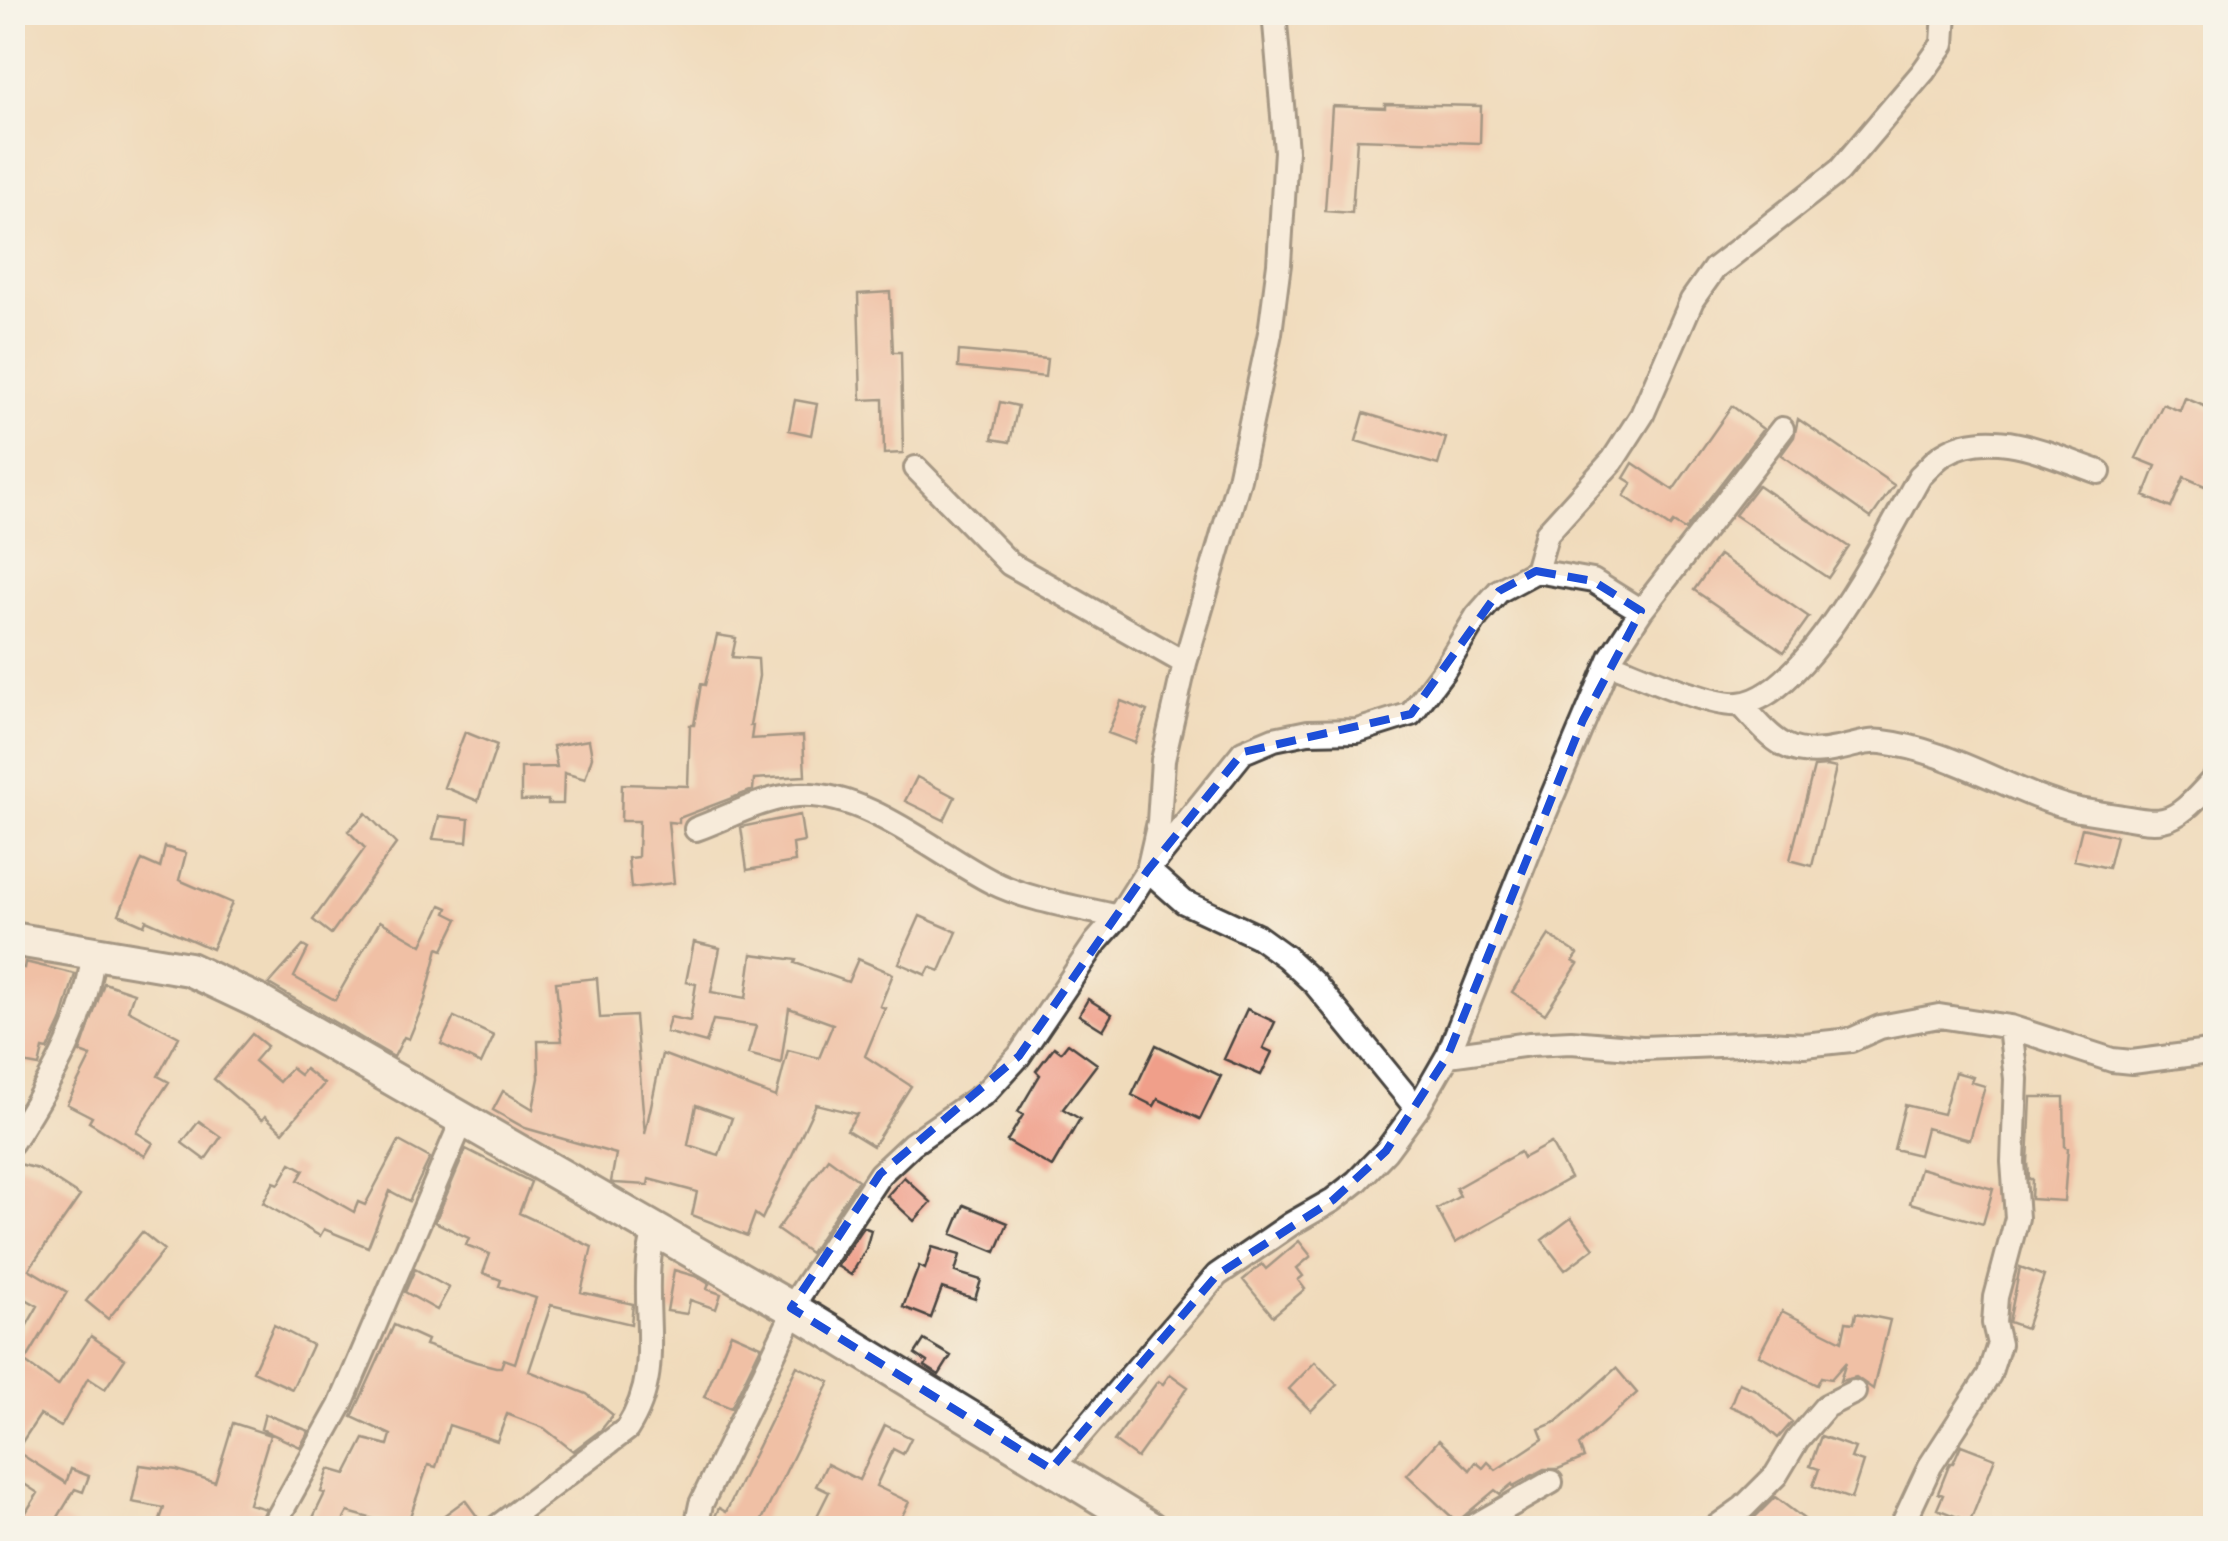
<svg xmlns="http://www.w3.org/2000/svg" width="2228" height="1541" font-family="'IM FELL Great Primer',serif">
<style>
.building{fill:#f09f8a;fill-rule:evenodd}
.lines{fill:none;stroke-linecap:round;stroke-linejoin:round}
.minor-casing{stroke:#494541;stroke-width:28}
.secondary-casing{stroke:#494541;stroke-width:38}
.minor{stroke:#fff;stroke-width:22}
.secondary{stroke:#fff;stroke-width:32}
.marked{fill:none;stroke:#1d4ed8;stroke-width:8;stroke-dasharray:20 12;stroke-linejoin:round}
</style>
<rect width="100%" height="100%" fill="#f7f3e8"/>
<filter id="ink" filterUnits="userSpaceOnUse"><feTurbulence type="fractalNoise" baseFrequency=".01" numOctaves="2"/><feDisplacementMap in="SourceGraphic" scale="20" xChannelSelector="R" yChannelSelector="G"/><feConvolveMatrix kernelMatrix="1 2 1 2 8 2 1 2 1" color-interpolation-filters="sRGB"/></filter>
<filter id="wash" filterUnits="userSpaceOnUse"><feTurbulence type="fractalNoise" baseFrequency=".0048" numOctaves="4" result="noise"/><feDisplacementMap in="SourceGraphic" scale="40" xChannelSelector="R" yChannelSelector="G"/><feGaussianBlur stdDeviation="2.25" result="paint"/><feColorMatrix in="noise" values="0 0 0 0 0 0 0 0 0 0 0 0 0 0 0 0 0 1.4 0 .05"/><feComposite in="paint" operator="in"/></filter>
<g filter="url(#wash)">
<rect width="100%" height="100%" fill="#f0dbbb"/>
<g id="blocks">
<path class="building" d="M 1385,104 L 1481,106 L 1480,143 L 1357,139 L 1352,213 L 1325,211 L 1332,106 L 1385,108 Z
M 890,292 L 893,352 L 901,352 L 903,453 L 884,454 L 883,399 L 861,400 L 858,294 Z
M 959,351 L 1047,359 L 1045,377 L 958,368 Z
M 2185,398 L 2216,411 L 2216,467 L 2207,487 L 2184,477 L 2171,508 L 2144,496 L 2156,466 L 2136,458 L 2163,404 L 2180,411 Z
M 795,400 L 817,404 L 811,435 L 789,430 Z
M 1000,402 L 1018,406 L 1010,442 L 992,439 Z
M 1732,406 L 1763,429 L 1685,530 L 1673,523 L 1670,527 L 1624,496 L 1632,483 L 1624,478 L 1633,463 L 1673,490 Z
M 1364,413 L 1446,438 L 1438,465 L 1356,441 Z
M 1798,419 L 1894,485 L 1871,518 L 1781,455 L 1794,437 Z
M 1758,485 L 1849,547 L 1828,578 L 1735,515 Z
M 1719,555 L 1809,617 L 1784,652 L 1694,590 Z
M 717,635 L 736,638 L 732,657 L 758,659 L 759,676 L 750,725 L 753,725 L 751,739 L 803,736 L 805,776 L 754,779 L 753,790 L 679,818 L 679,823 L 668,822 L 674,883 L 631,888 L 628,858 L 638,857 L 639,821 L 621,821 L 622,784 L 688,786 L 690,725 L 694,725 L 701,684 L 705,685 Z
M 1121,701 L 1147,711 L 1135,743 L 1108,733 Z
M 465,732 L 497,745 L 478,801 L 444,787 Z
M 589,740 L 592,757 L 585,779 L 564,773 L 563,804 L 548,804 L 548,800 L 521,801 L 521,768 L 557,767 L 553,746 Z
M 1827,766 L 1836,768 L 1812,866 L 1790,860 L 1814,767 Z
M 917,777 L 955,797 L 944,820 L 905,801 Z
M 366,813 L 396,844 L 331,934 L 313,920 L 365,848 L 348,831 Z
M 800,815 L 804,842 L 793,844 L 795,862 L 747,870 L 741,827 Z
M 439,816 L 469,819 L 467,842 L 433,839 Z
M 2082,828 L 2116,836 L 2108,868 L 2074,860 Z
M 165,847 L 186,853 L 179,880 L 232,903 L 212,949 L 146,920 L 144,925 L 119,914 L 142,860 L 160,868 Z
M 441,905 L 448,908 L 446,913 L 458,919 L 443,950 L 438,948 L 425,1000 L 409,1039 L 404,1037 L 394,1057 L 269,984 L 303,946 L 308,949 L 294,977 L 335,1000 L 380,921 L 422,945 Z
M 920,916 L 957,932 L 940,971 L 930,967 L 926,975 L 899,963 Z
M 1549,935 L 1578,954 L 1573,961 L 1578,964 L 1545,1014 L 1512,992 Z
M 694,942 L 720,948 L 711,992 L 746,998 L 752,954 L 796,960 L 795,963 L 848,982 L 858,959 L 893,974 L 880,1006 L 885,1008 L 865,1056 L 911,1086 L 873,1146 L 847,1130 L 857,1114 L 816,1104 L 762,1219 L 755,1214 L 747,1236 L 692,1215 L 697,1192 L 649,1179 L 648,1185 L 614,1183 L 611,1182 L 616,1154 L 525,1128 L 493,1110 L 503,1091 L 533,1109 L 539,1078 L 538,1041 L 562,1041 L 556,982 L 597,978 L 600,1018 L 635,1016 L 645,1134 L 662,1054 L 776,1097 L 788,1050 L 819,1058 L 833,1024 L 789,1008 L 781,1063 L 748,1054 L 756,1026 L 713,1020 L 706,1043 L 666,1032 L 670,1017 L 690,1021 L 696,984 L 686,982 ZM 696,1105 L 732,1118 L 719,1155 L 688,1145 Z
M 25,962 L 75,974 L 61,1022 L 48,1050 L 43,1049 L 39,1066 L 12,1061 L 12,966 L 24,968 Z
M 104,983 L 134,993 L 128,1010 L 179,1037 L 158,1076 L 169,1082 L 136,1132 L 153,1143 L 145,1156 L 89,1122 L 92,1117 L 67,1104 L 91,1056 L 80,1052 Z
M 1088,999 L 1112,1014 L 1103,1030 L 1079,1015 Z
M 1247,1009 L 1275,1022 L 1263,1048 L 1272,1052 L 1261,1075 L 1224,1059 Z
M 454,1017 L 494,1036 L 481,1064 L 441,1044 Z
M 252,1034 L 267,1046 L 254,1061 L 279,1082 L 291,1068 L 300,1075 L 305,1069 L 324,1084 L 283,1132 L 265,1116 L 262,1120 L 214,1079 Z
M 1068,1043 L 1097,1064 L 1063,1109 L 1080,1119 L 1052,1167 L 1007,1141 L 1023,1115 L 1018,1112 L 1040,1075 L 1036,1071 L 1054,1047 L 1061,1052 Z
M 1156,1045 L 1221,1076 L 1200,1119 L 1158,1099 L 1154,1106 L 1132,1095 Z
M 1955,1072 L 1973,1077 L 1971,1082 L 1985,1086 L 1970,1140 L 1926,1128 L 1919,1155 L 1894,1149 L 1905,1105 L 1943,1114 Z
M 2031,1097 L 2064,1097 L 2065,1147 L 2068,1148 L 2064,1201 L 2031,1199 L 2032,1179 L 2029,1179 L 2028,1162 Z
M 199,1121 L 221,1137 L 205,1160 L 182,1143 Z
M 399,1141 L 430,1158 L 409,1201 L 390,1191 L 368,1247 L 324,1229 L 320,1236 L 263,1203 L 274,1182 L 279,1184 L 291,1163 L 304,1170 L 298,1180 L 354,1212 L 358,1202 L 365,1205 Z
M 1551,1143 L 1570,1178 L 1455,1243 L 1437,1209 L 1460,1196 L 1456,1188 L 1520,1152 L 1523,1158 Z
M 466,1149 L 531,1182 L 519,1213 L 592,1247 L 581,1292 L 633,1304 L 631,1324 L 551,1305 L 529,1371 L 587,1394 L 613,1415 L 601,1430 L 573,1451 L 544,1428 L 507,1414 L 497,1441 L 449,1425 L 436,1467 L 428,1465 L 406,1528 L 348,1512 L 339,1528 L 308,1528 L 325,1493 L 321,1492 L 329,1469 L 346,1474 L 364,1439 L 388,1445 L 391,1435 L 352,1417 L 394,1325 L 427,1340 L 425,1345 L 476,1362 L 496,1367 L 501,1367 L 504,1359 L 515,1363 L 536,1298 L 499,1286 L 501,1280 L 483,1273 L 490,1254 L 466,1245 L 469,1238 L 435,1222 Z
M 828,1158 L 858,1180 L 810,1253 L 777,1230 Z
M 19,1164 L 38,1169 L 80,1196 L 29,1269 L 67,1292 L 25,1362 L 58,1386 L 91,1336 L 125,1359 L 105,1389 L 88,1378 L 61,1427 L 40,1415 L 16,1451 L 66,1483 L 71,1469 L 89,1476 L 83,1492 L 75,1489 L 58,1517 L 77,1528 L 16,1528 L 38,1493 L 12,1476 L 12,1351 L 38,1306 L 15,1293 L 12,1297 L 12,1176 Z
M 1920,1168 L 1993,1189 L 1983,1224 L 1910,1203 Z
M 904,1177 L 931,1202 L 914,1221 L 887,1196 Z
M 964,1205 L 1008,1223 L 996,1252 L 952,1234 Z
M 1571,1218 L 1594,1248 L 1565,1270 L 1542,1240 Z
M 863,1227 L 871,1230 L 866,1249 L 851,1275 L 837,1266 Z
M 142,1232 L 164,1250 L 108,1319 L 86,1301 Z
M 1299,1241 L 1311,1256 L 1297,1268 L 1303,1276 L 1298,1280 L 1305,1289 L 1273,1316 L 1243,1280 L 1262,1264 L 1266,1269 Z
M 932,1247 L 960,1255 L 955,1272 L 981,1280 L 975,1299 L 942,1288 L 931,1318 L 903,1307 L 919,1266 L 925,1269 Z
M 2020,1267 L 2044,1276 L 2026,1328 L 2009,1322 Z
M 415,1269 L 449,1288 L 437,1310 L 405,1292 Z
M 674,1270 L 698,1277 L 709,1284 L 707,1289 L 721,1294 L 716,1309 L 690,1300 L 687,1314 L 667,1311 Z
M 1782,1311 L 1842,1341 L 1846,1322 L 1854,1323 L 1856,1313 L 1890,1320 L 1873,1389 L 1856,1377 L 1840,1381 L 1846,1362 L 1831,1379 L 1821,1377 L 1817,1385 L 1759,1355 Z
M 274,1325 L 312,1345 L 292,1389 L 253,1371 Z
M 731,1333 L 761,1346 L 731,1408 L 704,1397 Z
M 924,1340 L 951,1356 L 939,1375 L 925,1366 L 927,1362 L 915,1354 Z
M 1315,1362 L 1337,1385 L 1311,1411 L 1289,1389 Z
M 797,1366 L 830,1382 L 758,1528 L 718,1528 L 712,1523 L 719,1508 L 726,1512 Z
M 1616,1368 L 1637,1393 L 1579,1445 L 1584,1458 L 1558,1469 L 1544,1469 L 1513,1486 L 1512,1484 L 1500,1494 L 1495,1490 L 1457,1522 L 1407,1475 L 1439,1440 L 1470,1470 L 1476,1462 L 1483,1468 L 1488,1462 L 1496,1470 L 1543,1439 L 1539,1429 L 1556,1422 Z
M 1170,1374 L 1188,1387 L 1137,1458 L 1114,1441 L 1158,1381 L 1163,1384 Z
M 1739,1383 L 1756,1390 L 1792,1422 L 1778,1438 L 1753,1416 L 1730,1406 Z
M 265,1414 L 309,1431 L 300,1447 L 261,1429 Z
M 233,1423 L 270,1435 L 249,1504 L 266,1509 L 257,1528 L 157,1528 L 164,1508 L 132,1502 L 140,1465 L 177,1470 L 215,1482 Z
M 885,1425 L 911,1438 L 903,1454 L 893,1449 L 876,1486 L 909,1502 L 896,1528 L 811,1528 L 829,1492 L 816,1486 L 827,1464 L 859,1480 Z
M 1821,1436 L 1855,1448 L 1851,1458 L 1863,1462 L 1851,1499 L 1813,1486 L 1819,1469 L 1810,1466 Z
M 1961,1445 L 1995,1458 L 1970,1522 L 1937,1509 L 1943,1495 L 1938,1493 L 1950,1463 L 1953,1463 Z
M 1775,1497 L 1816,1528 L 1761,1528 L 1751,1521 Z
M 465,1500 L 482,1523 L 481,1528 L 427,1528 Z"/>
</g>
</g>
<g filter="url(#ink)">
<use href="#blocks" fill-opacity="0" stroke="#494541" stroke-width="2.5"/>
<g class="lines">
<g class="minor-casing">
<path id="minor" d="M 916,468 L 1010,564 L 1185,663
M 1536,571 L 1547,533 L 1613,460 L 1642,415 L 1692,300 L 1714,269 L 1839,171 L 1923,72 L 1943,44 L 1945,12
M 1609,663 C 1639,674 1710,707 1739,704 C 1807,698 1888,532 1920,476 C 1928,469 1935,459 1944,454 C 1992,424 2052,456 2099,472
M 1741,704 C 1772,739 1787,760 1837,749 C 1854,746 1866,740 1882,742 C 1952,750 2012,794 2079,810 C 2091,812 2104,814 2117,816 C 2131,818 2149,823 2163,820 C 2184,816 2201,792 2216,777
M 696,829 C 727,818 764,797 798,795 C 866,791 935,853 992,882 C 1030,901 1078,907 1118,917
M 1448,1055 L 1530,1044 L 1571,1042 L 1643,1048 L 1767,1043 L 1804,1045 L 1851,1040 L 1880,1027 L 1939,1016 L 2010,1027 L 2112,1060 L 2132,1062 L 2216,1051
M 1417,1109 L 1315,984 L 1286,957 L 1257,936 L 1184,902 L 1148,870 L 1243,752 L 1274,739 L 1308,732 L 1357,731 L 1411,714 L 1444,670 L 1477,616 L 1499,591 L 1536,571 L 1593,581 L 1641,611
M 12,1142 C 49,1083 88,1022 93,951
M 1051,1469 L 1217,1275 L 1291,1224 L 1333,1200 L 1357,1181 L 1386,1151 L 1417,1109 L 1448,1055 L 1532,844 L 1611,657 L 1641,611 L 1782,429
M 272,1528 L 340,1406 L 463,1119
M 496,1528 L 627,1429 C 663,1373 643,1321 649,1261 C 650,1250 653,1240 654,1230
M 696,1528 L 701,1504 L 790,1320 L 791,1308 L 880,1174 L 912,1144 L 985,1093 L 1019,1056 L 1096,942 L 1118,917 L 1148,870 L 1159,822 L 1163,760 L 1185,663 L 1239,479 L 1270,333 L 1279,264 L 1286,151 L 1274,12
M 1471,1528 L 1551,1482
M 1715,1528 L 1743,1508 L 1776,1475 L 1797,1440 L 1826,1406 L 1854,1392
M 1901,1528 L 1930,1466 L 1989,1375 L 1999,1344 L 1994,1323 L 1996,1297 L 2017,1218 L 2013,1162 L 2016,1079 L 2010,1027"/>
</g>
<g class="secondary-casing">
<path id="secondary" d="M 12,939 L 189,969 L 259,1002 L 791,1308 L 1150,1528"/>
</g>
<use href="#minor" class="minor"/>
<use href="#secondary" class="secondary"/>
</g>
</g>
<path d="M0 0H2228V1541H0ZM 1536,571 L 1593,581 L 1641,611 L 1583,720 L 1448,1055 L 1386,1151 L 1333,1200 L 1217,1275 L 1051,1469 L 791,1308 L 880,1174 L 1019,1056 L 1148,870 L 1243,752 L 1411,714 L 1499,591 Z" fill="#f0dbbb" fill-opacity=".55" fill-rule="evenodd"/>
<path class="marked" d="M 1536,571 L 1593,581 L 1641,611 L 1583,720 L 1448,1055 L 1386,1151 L 1333,1200 L 1217,1275 L 1051,1469 L 791,1308 L 880,1174 L 1019,1056 L 1148,870 L 1243,752 L 1411,714 L 1499,591 Z"/>
<rect width="2228" height="1541" fill="none" stroke="#f7f3e8" stroke-width="50"/>
</svg>
